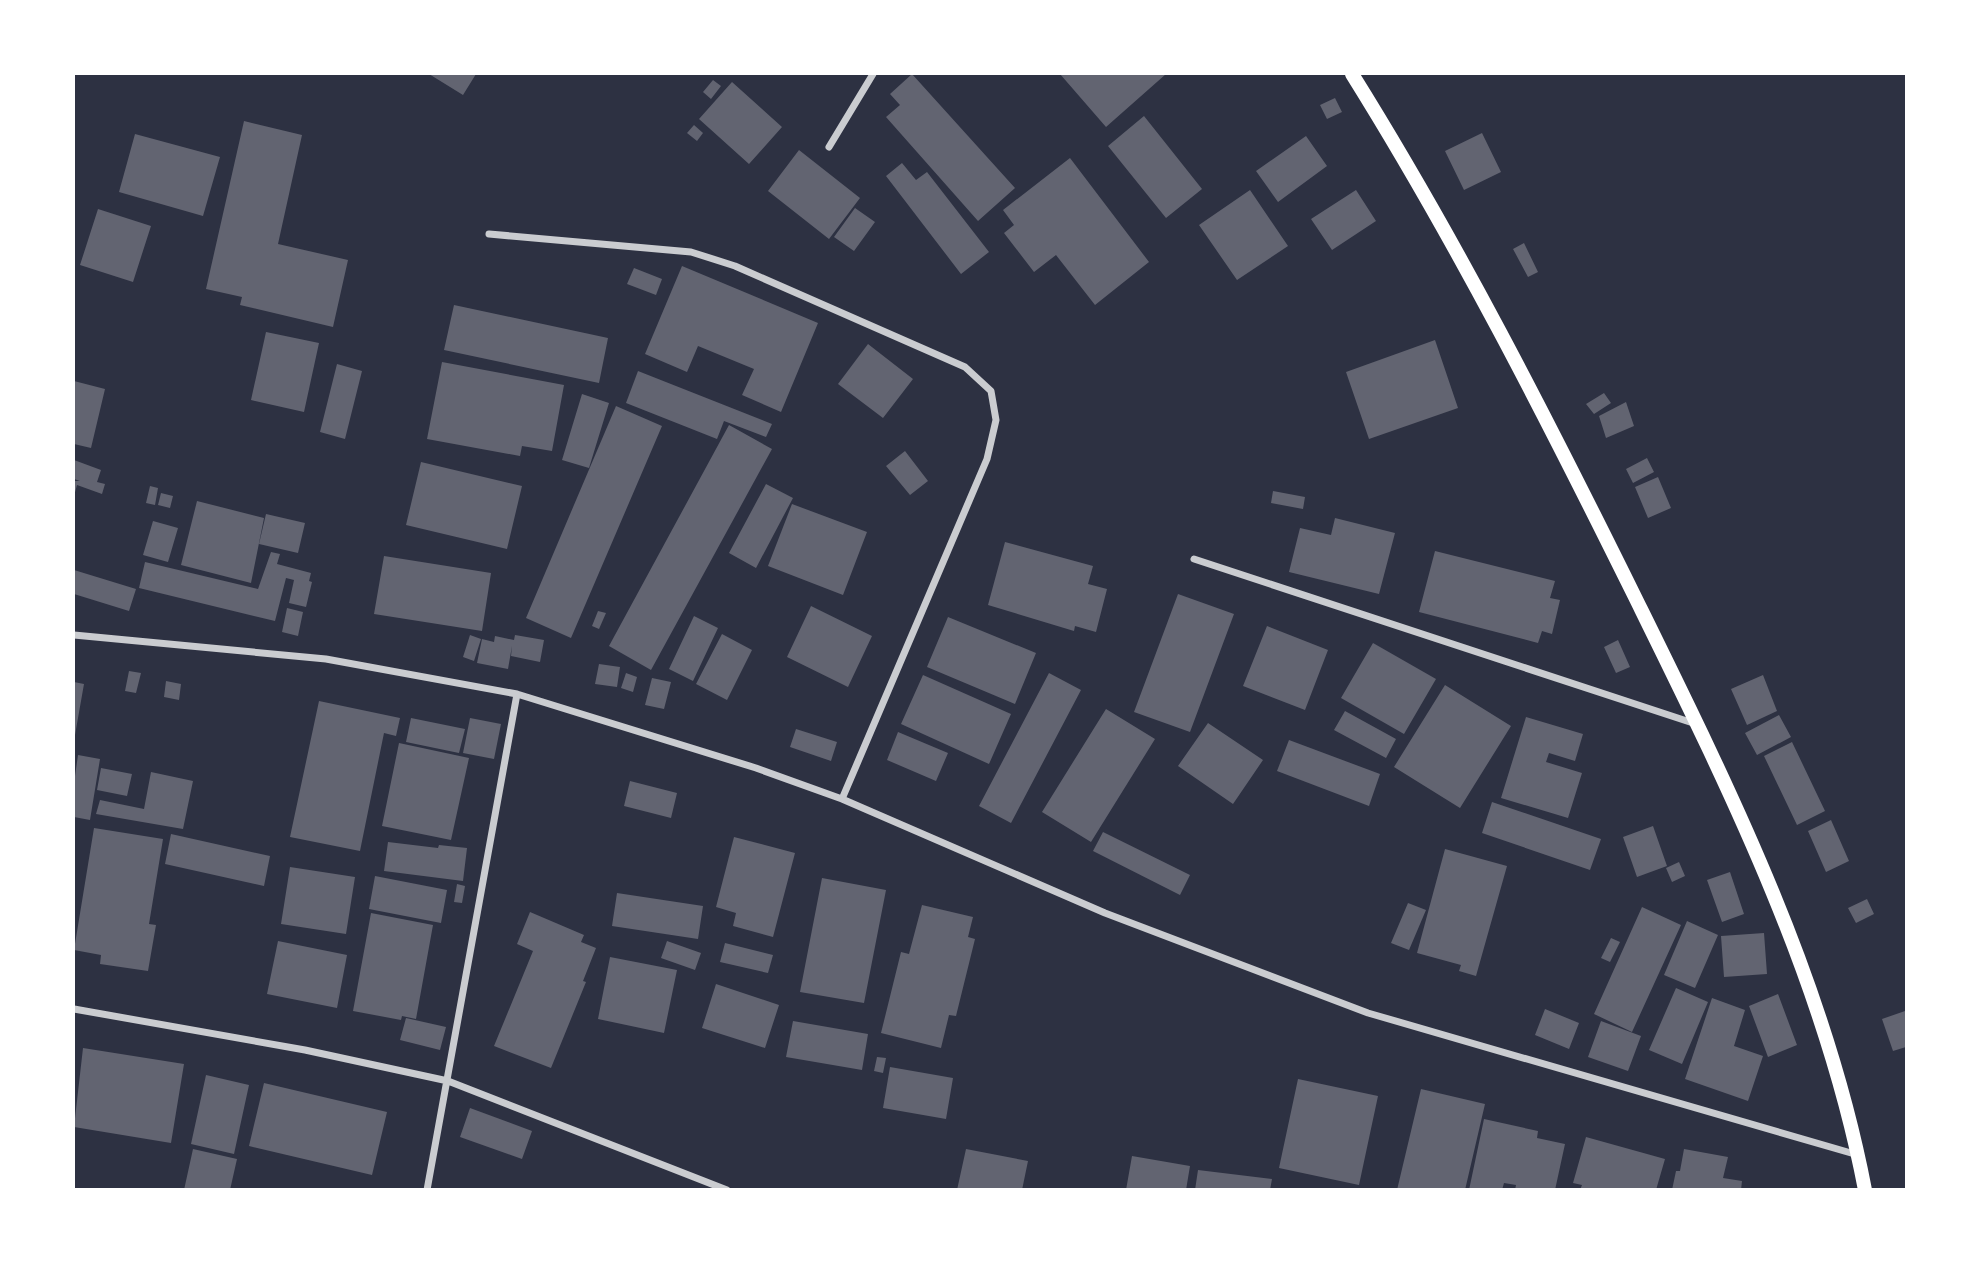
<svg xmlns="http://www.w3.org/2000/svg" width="1980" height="1263" font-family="'Work Sans',sans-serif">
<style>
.building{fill:#626471}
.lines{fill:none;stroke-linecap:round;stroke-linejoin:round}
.minor{stroke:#caccd0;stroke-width:7}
.secondary{stroke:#fff;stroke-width:14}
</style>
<rect width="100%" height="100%" fill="#2d3142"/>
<path class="building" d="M 429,74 L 476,74 L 463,95 Z
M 912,74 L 1015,188 L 978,221 L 886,117 L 900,105 L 890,94 Z
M 1060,74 L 1166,74 L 1106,127 Z
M 713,80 L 721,86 L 711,99 L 703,92 Z
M 732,82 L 782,127 L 749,164 L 699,119 Z
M 1335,98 L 1342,112 L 1327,119 L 1320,105 Z
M 1144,116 L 1202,189 L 1166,218 L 1108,146 Z
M 244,121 L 302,135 L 278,244 L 348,260 L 333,327 L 240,305 L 242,297 L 206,289 Z
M 694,125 L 703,133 L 697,141 L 687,133 Z
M 1482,133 L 1501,172 L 1464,190 L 1445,151 Z
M 135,134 L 220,157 L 203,216 L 119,192 Z
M 1306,136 L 1327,166 L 1278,202 L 1256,171 Z
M 799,150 L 860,198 L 829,239 L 768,191 Z
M 1070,158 L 1149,262 L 1095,305 L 1056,255 L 1034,272 L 1004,233 L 1014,225 L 1003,210 Z
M 902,163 L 916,180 L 927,172 L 989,252 L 961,274 L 886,176 Z
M 1250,190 L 1288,246 L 1237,280 L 1199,225 Z
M 1356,190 L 1376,221 L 1332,250 L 1311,219 Z
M 855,208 L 875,222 L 854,251 L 834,237 Z
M 98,209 L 151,226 L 133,282 L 80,265 Z
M 1524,243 L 1538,272 L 1528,277 L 1513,249 Z
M 682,266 L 818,323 L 781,412 L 742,395 L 754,369 L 698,346 L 687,372 L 645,354 Z
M 634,268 L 662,279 L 656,295 L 627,284 Z
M 454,305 L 608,338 L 599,383 L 444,350 Z
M 266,332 L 319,343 L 304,412 L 251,400 Z
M 1435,340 L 1458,408 L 1369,439 L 1346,372 Z
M 868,344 L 913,379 L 883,418 L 838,384 Z
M 442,362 L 564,385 L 552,451 L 522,446 L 520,456 L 427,439 Z
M 337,364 L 362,371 L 345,439 L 320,432 Z
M 638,371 L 772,424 L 766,437 L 724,421 L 717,439 L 626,403 Z
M 74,381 L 105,389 L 91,448 L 74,444 Z
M 1604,393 L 1611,403 L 1594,414 L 1586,404 Z
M 582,394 L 609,403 L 589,468 L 562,460 Z
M 1626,402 L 1634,426 L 1606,438 L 1599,416 Z
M 616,406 L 662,426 L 571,638 L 526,618 Z
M 729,425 L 772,449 L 651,670 L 609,646 Z
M 905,451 L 928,481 L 910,495 L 886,466 Z
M 1647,458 L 1654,472 L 1633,483 L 1626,469 Z
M 74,460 L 101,470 L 97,482 L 105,484 L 102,494 L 77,485 L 74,496 L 74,481 L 80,481 L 74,479 Z
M 421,462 L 522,486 L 507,549 L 406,525 Z
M 1658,477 L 1671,508 L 1648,518 L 1635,487 Z
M 766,484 L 793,498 L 756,568 L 729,553 Z
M 150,486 L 158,488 L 155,505 L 146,503 Z
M 1273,491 L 1305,497 L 1303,509 L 1271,503 Z
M 161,493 L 173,496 L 170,508 L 158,505 Z
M 197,501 L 264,518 L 251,583 L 181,565 Z
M 792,504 L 867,532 L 843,595 L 768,566 Z
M 266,514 L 305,523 L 298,553 L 259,544 Z
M 1335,518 L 1395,533 L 1379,594 L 1289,572 L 1300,528 L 1331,535 Z
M 153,521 L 178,528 L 168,562 L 143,555 Z
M 1005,542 L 1093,566 L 1088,584 L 1107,589 L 1096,632 L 1075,626 L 1074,631 L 988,605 Z
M 1435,551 L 1555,581 L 1550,598 L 1560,600 L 1552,634 L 1542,631 L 1538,643 L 1419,612 Z
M 271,552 L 280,554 L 277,564 L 311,573 L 309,581 L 312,582 L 306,607 L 289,603 L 294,580 L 286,578 L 275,621 L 139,588 L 145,562 L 258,589 Z
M 384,556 L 491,573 L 482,631 L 374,614 Z
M 74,570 L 136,589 L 129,611 L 74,594 Z
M 1178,594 L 1234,614 L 1190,732 L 1134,712 Z
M 811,606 L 872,636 L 848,687 L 787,657 Z
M 287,608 L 303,612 L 298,636 L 282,632 Z
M 598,611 L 606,613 L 599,629 L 592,626 Z
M 694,616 L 718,628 L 693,681 L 669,669 Z
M 948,617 L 1036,653 L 1015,704 L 927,667 Z
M 1267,626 L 1328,650 L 1305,710 L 1243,686 Z
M 722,634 L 752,650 L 727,700 L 696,684 Z
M 470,635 L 481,639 L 474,661 L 463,657 Z
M 515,635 L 544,640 L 540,662 L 511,656 L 512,646 L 508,669 L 477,663 L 482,639 L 494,642 L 495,636 L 514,640 Z
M 1618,640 L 1630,667 L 1616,673 L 1604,647 Z
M 1373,643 L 1436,679 L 1404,734 L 1341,698 Z
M 599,664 L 620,667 L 617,687 L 595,684 Z
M 129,671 L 141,673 L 136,693 L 125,691 Z
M 626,673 L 637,677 L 633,692 L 621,688 Z
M 1049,673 L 1081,690 L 1011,823 L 979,806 Z
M 923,675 L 1011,714 L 989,764 L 901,724 Z
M 1763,675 L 1777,711 L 1747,725 L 1731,689 Z
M 652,678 L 671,682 L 664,709 L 645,705 Z
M 166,681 L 181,684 L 179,700 L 164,697 Z
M 74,682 L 84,684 L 75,735 L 74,735 Z
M 1445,685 L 1511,726 L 1460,808 L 1394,767 Z
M 319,701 L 400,718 L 396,736 L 384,733 L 360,851 L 290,837 Z
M 1106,709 L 1155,739 L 1091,842 L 1042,812 Z
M 1345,711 L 1396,739 L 1386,758 L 1334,730 Z
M 1779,715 L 1791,737 L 1757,755 L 1745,733 Z
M 1526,717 L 1583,734 L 1575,761 L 1549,753 L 1546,762 L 1582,773 L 1568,818 L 1501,798 Z
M 411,718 L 465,729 L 459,753 L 406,742 Z
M 470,718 L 501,724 L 494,759 L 463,753 Z
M 1208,723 L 1263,760 L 1233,804 L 1178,766 Z
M 796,729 L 837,742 L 831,761 L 790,747 Z
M 898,732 L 948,753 L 936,781 L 887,760 Z
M 1289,740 L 1380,774 L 1369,806 L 1277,771 Z
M 1792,742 L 1825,811 L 1797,825 L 1764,756 Z
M 399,743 L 469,758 L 451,840 L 382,826 Z
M 78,755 L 100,759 L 90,820 L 74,817 L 74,783 Z
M 101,768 L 132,774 L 127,796 L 97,790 Z
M 151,772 L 193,781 L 183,829 L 96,814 L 100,800 L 144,809 Z
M 630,781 L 677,793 L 671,818 L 624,806 Z
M 1492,802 L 1601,839 L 1590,870 L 1482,833 Z
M 1831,820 L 1849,861 L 1826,872 L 1808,831 Z
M 1653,826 L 1667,866 L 1637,877 L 1623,837 Z
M 94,828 L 163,839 L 149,924 L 156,925 L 148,971 L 100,964 L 101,955 L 74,950 Z
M 1103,832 L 1190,875 L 1180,895 L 1093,851 Z
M 171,834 L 270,856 L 264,886 L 165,864 Z
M 734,837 L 795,853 L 773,937 L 733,926 L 736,913 L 716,907 Z
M 388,842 L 438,848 L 439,845 L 467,848 L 463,881 L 384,871 Z
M 1445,849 L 1507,866 L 1476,976 L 1459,971 L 1461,965 L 1417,953 Z
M 1679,862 L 1685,876 L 1672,882 L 1666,868 Z
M 290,867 L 355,877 L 346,934 L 281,924 Z
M 1730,872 L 1744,914 L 1722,922 L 1707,880 Z
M 375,876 L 447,890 L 441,923 L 369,909 Z
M 822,878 L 886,890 L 864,1003 L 800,992 Z
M 457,884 L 465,886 L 462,903 L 454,902 Z
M 617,893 L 703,906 L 698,939 L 612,926 Z
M 1867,899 L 1874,914 L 1856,923 L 1848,908 Z
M 1408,903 L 1426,910 L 1409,950 L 1391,943 Z
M 922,905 L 973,917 L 968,937 L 975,939 L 956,1016 L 949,1015 L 941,1048 L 881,1033 L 901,952 L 909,954 Z
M 1642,907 L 1681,925 L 1632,1032 L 1594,1014 Z
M 530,912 L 584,935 L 581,942 L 596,948 L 583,981 L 586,982 L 551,1068 L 494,1046 L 533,951 L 517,944 Z
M 371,913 L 433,925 L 416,1019 L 402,1016 L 401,1020 L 353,1011 Z
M 1687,921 L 1718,935 L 1695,988 L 1664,975 Z
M 1764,933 L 1767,974 L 1724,977 L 1721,936 Z
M 1611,938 L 1620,942 L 1610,962 L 1601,958 Z
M 278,941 L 347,955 L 337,1008 L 267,994 Z
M 667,941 L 701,953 L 695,970 L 661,958 Z
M 725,943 L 773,955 L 768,973 L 720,962 Z
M 610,957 L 677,970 L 664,1033 L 598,1019 Z
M 716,984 L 779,1005 L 765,1048 L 702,1028 Z
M 1676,988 L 1708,1002 L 1682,1064 L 1649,1050 Z
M 1778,994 L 1797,1045 L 1768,1057 L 1749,1006 Z
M 1712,998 L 1745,1010 L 1734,1046 L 1763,1056 L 1748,1101 L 1685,1079 Z
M 1545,1009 L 1579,1023 L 1569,1049 L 1535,1035 Z
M 1905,1011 L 1906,1047 L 1893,1051 L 1882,1019 Z
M 406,1018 L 446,1027 L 440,1050 L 400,1040 Z
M 793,1021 L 868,1034 L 862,1070 L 786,1057 Z
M 1601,1021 L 1641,1036 L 1628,1071 L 1588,1057 Z
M 83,1048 L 184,1064 L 171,1143 L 74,1127 Z
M 877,1057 L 886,1058 L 883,1073 L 874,1071 Z
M 890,1067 L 953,1078 L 946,1119 L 883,1108 Z
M 206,1075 L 249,1085 L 234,1154 L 191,1144 Z
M 1298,1079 L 1378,1096 L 1359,1185 L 1279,1168 Z
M 264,1083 L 387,1112 L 372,1175 L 249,1146 Z
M 1421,1089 L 1485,1104 L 1465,1190 L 1397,1190 Z
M 470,1108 L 532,1131 L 522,1159 L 460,1137 Z
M 1484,1119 L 1538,1131 L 1537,1138 L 1565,1144 L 1555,1190 L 1515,1190 L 1516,1185 L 1504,1183 L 1502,1190 L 1469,1190 Z
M 1586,1137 L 1665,1159 L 1656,1190 L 1580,1190 L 1582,1185 L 1573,1183 Z
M 193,1149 L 237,1159 L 230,1190 L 184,1190 Z
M 966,1149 L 1028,1161 L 1022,1190 L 957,1190 Z
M 1684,1149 L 1728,1157 L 1723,1178 L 1742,1181 L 1741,1190 L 1672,1190 L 1676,1171 L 1680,1171 Z
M 1132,1156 L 1190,1166 L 1186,1190 L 1126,1190 Z
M 1198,1170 L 1272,1179 L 1270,1190 L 1195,1190 Z"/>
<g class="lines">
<path class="minor" d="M 829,147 L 873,74
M 489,234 L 691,252 L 735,266 L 965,367 L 991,391 L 996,420 L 987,459 L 842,799
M 1194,559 L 1696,724
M 74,635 L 326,659 L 517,694 L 756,768 L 842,799 L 1105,913 L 1368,1013 L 1858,1155
M 74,1009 L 305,1050 L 448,1081 L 727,1190
M 427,1190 L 517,694"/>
<path class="secondary" d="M 1352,74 C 1457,242 1547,419 1635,597 C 1728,786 1825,980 1865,1190"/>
</g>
<rect width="1980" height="1263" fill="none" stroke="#ffffff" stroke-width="150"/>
</svg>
